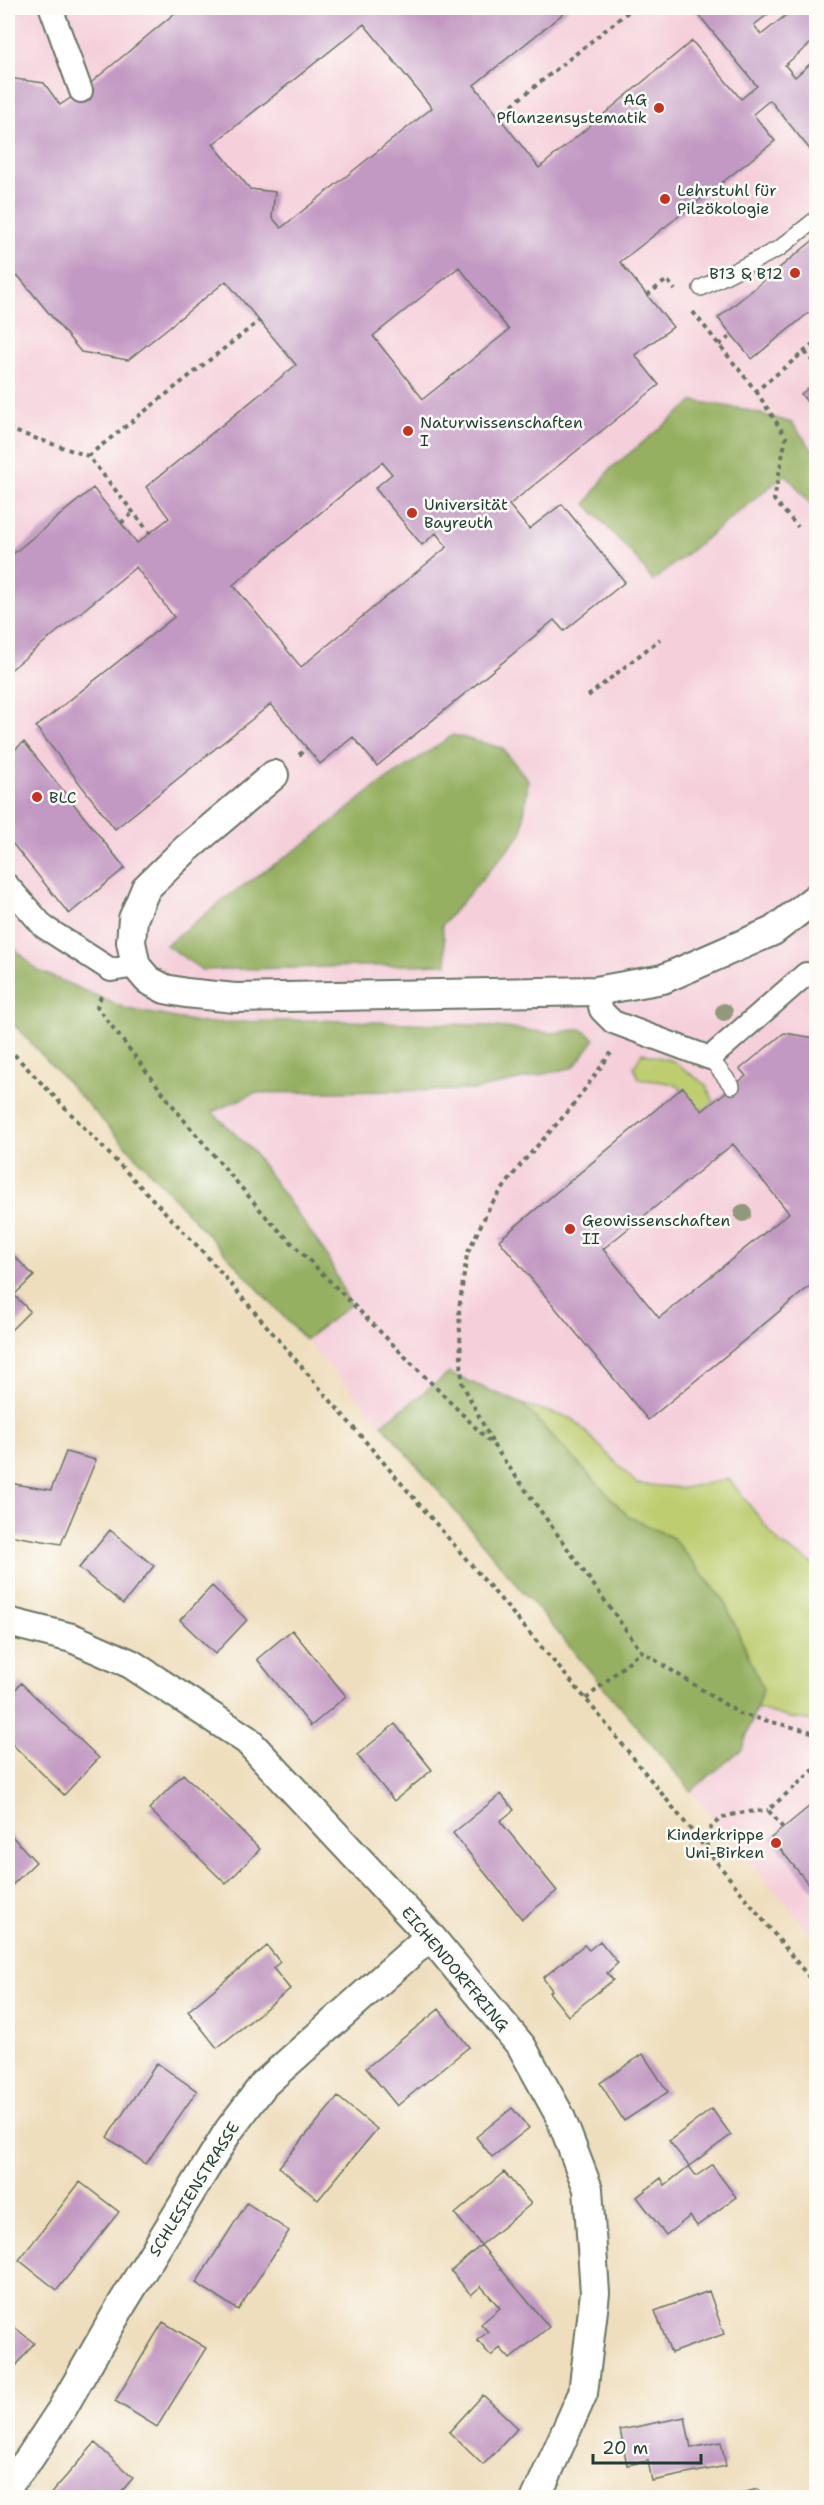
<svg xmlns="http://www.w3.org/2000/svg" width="824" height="2505" font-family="'Shantell Sans',sans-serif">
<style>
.built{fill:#f5cfda}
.green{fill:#bdcd70;stroke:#6e8552;stroke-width:1.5}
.forest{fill:#96b062;stroke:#5a764b;stroke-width:1.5}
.building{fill:#c299c2;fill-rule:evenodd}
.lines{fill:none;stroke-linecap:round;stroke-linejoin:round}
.service-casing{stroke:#687564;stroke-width:18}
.pedestrian-casing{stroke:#687564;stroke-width:26}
.minor-casing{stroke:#687564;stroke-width:32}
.path{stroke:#687564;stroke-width:4;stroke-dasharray:4.5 4.5;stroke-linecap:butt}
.service{stroke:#fff;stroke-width:15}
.pedestrian{stroke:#fff;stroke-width:22}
.minor{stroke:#fff;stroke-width:28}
.tree{fill:#92997a}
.poi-dot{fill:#c8321e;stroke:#fdfcf7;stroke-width:2}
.labels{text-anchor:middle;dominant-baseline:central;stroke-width:5;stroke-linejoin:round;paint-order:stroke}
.poi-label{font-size:16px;fill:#1f3d34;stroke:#fdfcf7;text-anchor:start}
.street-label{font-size:16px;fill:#1f3d34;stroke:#fdfcf7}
</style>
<rect width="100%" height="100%" fill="#fdfcf7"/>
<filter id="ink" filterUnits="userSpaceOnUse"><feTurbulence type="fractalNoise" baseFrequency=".0167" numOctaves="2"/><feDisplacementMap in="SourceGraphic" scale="12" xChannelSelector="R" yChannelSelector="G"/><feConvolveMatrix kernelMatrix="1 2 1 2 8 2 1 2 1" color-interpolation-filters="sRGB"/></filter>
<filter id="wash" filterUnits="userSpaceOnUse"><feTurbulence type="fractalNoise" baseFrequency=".008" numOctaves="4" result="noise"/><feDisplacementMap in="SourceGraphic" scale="24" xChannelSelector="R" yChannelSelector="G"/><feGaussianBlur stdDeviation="1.35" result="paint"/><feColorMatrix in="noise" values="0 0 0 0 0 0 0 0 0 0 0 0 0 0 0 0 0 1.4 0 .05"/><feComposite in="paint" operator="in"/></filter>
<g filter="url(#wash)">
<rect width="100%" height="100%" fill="#efdebd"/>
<path class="built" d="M 8,8 L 816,8 L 816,1940 L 382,1424 L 8,1018 Z"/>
<path class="green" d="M 642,1053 L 673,1061 L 706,1085 L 714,1102 L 702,1111 C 676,1080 678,1084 639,1079 L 634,1067 Z
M 522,1404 L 573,1419 L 637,1484 L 683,1488 L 729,1479 L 780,1544 L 816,1566 L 816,1721 L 789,1718 L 756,1708 L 763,1689 L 723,1599 L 673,1538 L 628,1516 Z"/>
<path class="forest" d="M 694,401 L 743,409 L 792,423 L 816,454 L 816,511 L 786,474 L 653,581 L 636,558 L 586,504 L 610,469 Z
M 453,735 L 502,748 L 528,780 L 522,833 L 442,925 L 447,964 L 202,970 L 166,945 L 231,894 L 310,840 L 374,788 Z
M 8,942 L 37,970 L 127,1009 L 203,1023 L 312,1020 L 476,1025 L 552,1033 L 581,1029 L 595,1039 L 574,1067 L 475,1090 L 254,1093 L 212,1112 L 251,1149 L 326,1254 L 350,1305 L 305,1340 L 8,1018 Z
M 449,1373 L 522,1404 L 628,1516 L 673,1538 L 725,1603 L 763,1689 L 742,1749 L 691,1791 L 382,1424 Z"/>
<g id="blocks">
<path class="building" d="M 181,8 L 570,8 L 474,85 L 539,168 L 692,41 L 741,99 L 757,86 L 693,8 L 776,8 L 754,25 L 761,35 L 795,8 L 816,8 L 816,39 L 785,65 L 795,77 L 816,59 L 816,157 L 770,100 L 753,114 L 775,141 L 620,262 L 673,327 L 635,355 L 659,385 L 509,505 L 529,529 L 562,504 L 625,582 L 564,631 L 554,620 L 377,766 L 353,737 L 320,764 L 271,704 L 115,829 L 36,727 L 174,617 L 136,567 L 8,672 L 8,558 L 93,488 L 137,543 L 169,518 L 146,487 L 296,365 L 226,281 L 128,360 L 81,352 L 19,277 L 8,275 L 8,78 L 44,83 L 60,105 L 81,91 ZM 364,24 L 432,108 L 281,228 L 272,217 L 275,192 L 250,189 L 213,144 ZM 459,267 L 509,330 L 423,399 L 373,336 ZM 382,462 L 392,474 L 375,488 L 422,545 L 436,533 L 447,547 L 301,667 L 233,585 Z
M 816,238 L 816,307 L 752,359 L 718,318 Z
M 816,382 L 816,413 L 801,394 Z
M 24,742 L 125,868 L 69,914 L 8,838 L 8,755 Z
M 784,1033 L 815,1038 L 816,1041 L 816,1281 L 648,1420 L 499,1240 L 683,1087 L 702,1111 L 746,1076 L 740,1069 ZM 733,1144 L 789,1213 L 659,1318 L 603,1249 Z
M 8,1250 L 34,1276 L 14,1295 L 30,1311 L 8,1333 Z
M 66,1452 L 96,1460 L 61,1544 L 8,1535 L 8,1483 L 51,1490 Z
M 110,1530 L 154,1566 L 123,1604 L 79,1568 Z
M 212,1586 L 247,1620 L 215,1654 L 180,1620 Z
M 292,1630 L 346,1696 L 311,1726 L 257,1659 Z
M 21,1683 L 99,1758 L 64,1795 L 8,1740 L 8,1698 Z
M 395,1724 L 432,1770 L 394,1801 L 357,1755 Z
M 183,1774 L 260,1849 L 226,1884 L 149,1809 Z
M 501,1794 L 514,1810 L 500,1821 L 557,1891 L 522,1919 L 453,1833 Z
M 816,1801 L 816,1893 L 771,1838 Z
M 8,1832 L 36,1862 L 8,1889 Z
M 600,1941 L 618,1963 L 607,1973 L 613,1980 L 568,2016 L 549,1992 L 552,1990 L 543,1978 L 584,1945 L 589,1950 Z
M 267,1946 L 280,1962 L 273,1968 L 290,1989 L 217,2048 L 188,2011 Z
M 439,2009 L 469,2047 L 397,2106 L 366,2068 Z
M 643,2054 L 668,2092 L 624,2121 L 600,2083 Z
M 157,2063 L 197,2091 L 146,2164 L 107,2137 Z
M 338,2097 L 377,2129 L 318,2200 L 279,2167 Z
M 512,2108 L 529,2128 L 492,2157 L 476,2137 Z
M 712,2109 L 731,2135 L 689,2166 L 669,2141 Z
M 712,2165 L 736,2197 L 697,2226 L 690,2216 L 666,2235 L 637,2197 L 661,2178 L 665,2185 L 689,2166 L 696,2176 Z
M 504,2172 L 531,2204 L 481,2245 L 549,2327 L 510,2359 L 500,2348 L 491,2356 L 477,2340 L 488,2332 L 481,2324 L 500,2308 L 481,2286 L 471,2295 L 451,2271 L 481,2245 L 455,2214 Z
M 80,2182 L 119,2212 L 57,2290 L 19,2260 Z
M 247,2203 L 289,2231 L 238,2310 L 196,2283 Z
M 709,2291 L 724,2334 L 671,2353 L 655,2311 Z
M 8,2322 L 34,2343 L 8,2376 Z
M 163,2322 L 206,2348 L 157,2427 L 115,2401 Z
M 483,2395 L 518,2428 L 483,2465 L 449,2432 Z
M 685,2417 L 691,2448 L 721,2442 L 726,2466 L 652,2481 L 648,2461 L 627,2465 L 620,2430 Z
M 95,2443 L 133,2478 L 116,2498 L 47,2498 Z
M 758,2489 L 760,2498 L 727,2498 L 727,2497 Z"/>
</g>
</g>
<g filter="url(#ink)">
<use href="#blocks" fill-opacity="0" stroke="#687564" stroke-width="1.5"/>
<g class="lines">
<g class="service-casing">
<path id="service" d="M 701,288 L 780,248 L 816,219
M 710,1058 L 732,1086"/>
</g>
<g class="pedestrian-casing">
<path id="pedestrian" d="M 51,8 L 81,91
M 8,886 L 44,927 L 111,970 L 136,966
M 596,991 L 601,1010 L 613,1022 L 710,1058 L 806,974 L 816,977"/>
</g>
<g class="minor-casing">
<path id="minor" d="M 274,775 L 185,850 L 146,888 L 133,919 L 131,942 L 136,966 L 148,980 L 165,989 L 186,993 L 235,998 L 596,991 L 663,979 L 773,931 L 816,898
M 8,1622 L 72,1638 L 131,1664 L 247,1740 L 430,1936 L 522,2047 L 560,2116 L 588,2189 L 595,2293 L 583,2393 L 536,2498
M 8,2485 L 29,2459 L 62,2409 L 122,2304 L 229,2130 L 264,2084 L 430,1936"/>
</g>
<path class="path" d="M 498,116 L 633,8
M 647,295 L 667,280 L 675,290
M 814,308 L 816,311
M 693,312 L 756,391 L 816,342
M 719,345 L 732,335
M 805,352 L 816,366
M 756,391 L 786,437 L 774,500 L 798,527
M 8,429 L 88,456 L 150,533
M 88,456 L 259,321
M 121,523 L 133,513
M 588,696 L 660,639
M 299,755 L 307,748
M 101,996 L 97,1007 L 183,1119 L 268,1219 L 494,1446 L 641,1651 L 740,1714 L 816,1733
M 8,1048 L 205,1254 L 586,1699 L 816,1986
M 492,1442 L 462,1383 L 459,1309 L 467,1254 L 490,1206 L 522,1163 L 571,1108 L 611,1053
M 586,1699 L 641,1651
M 783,1828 L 768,1810 L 816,1768
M 707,1848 C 704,1812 741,1813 768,1810"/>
<use href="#service" class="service"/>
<use href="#pedestrian" class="pedestrian"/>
<use href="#minor" class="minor"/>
</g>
<g class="tree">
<circle cx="724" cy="1012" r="9"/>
<circle cx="743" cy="1213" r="9"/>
</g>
</g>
<g class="poi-dot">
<circle cx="659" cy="108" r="6"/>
<circle cx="665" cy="199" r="6"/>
<circle cx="795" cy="273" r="6"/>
<circle cx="408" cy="431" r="6"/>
<circle cx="412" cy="513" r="6"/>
<circle cx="37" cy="797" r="6"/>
<circle cx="570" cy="1229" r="6"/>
<circle cx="776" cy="1843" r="6"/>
</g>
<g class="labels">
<g class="poi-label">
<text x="647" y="99" text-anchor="end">AG<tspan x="647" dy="18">Pflanzensystematik</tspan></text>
<text x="677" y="190">Lehrstuhl für<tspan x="677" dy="18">Pilzökologie</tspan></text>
<text x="783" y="273" text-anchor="end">B13 &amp; B12</text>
<text x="420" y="422">Naturwissenschaften<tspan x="420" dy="18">I</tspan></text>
<text x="424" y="504">Universität<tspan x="424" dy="18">Bayreuth</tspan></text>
<text x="49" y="797">BLC</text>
<text x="582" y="1220">Geowissenschaften<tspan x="582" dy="18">II</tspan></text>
<text x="764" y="1834" text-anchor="end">Kinderkrippe<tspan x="764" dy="18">Uni-Birken</tspan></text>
</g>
<g class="street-label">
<text transform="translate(455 1969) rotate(50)">EICHENDORFFRING</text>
<text transform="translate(194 2189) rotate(-58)">SCHLESIENSTRASSE</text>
</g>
</g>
<rect width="824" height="2505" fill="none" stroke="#fdfcf7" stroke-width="30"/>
<path d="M593 2454v9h108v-9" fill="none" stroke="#1f3d34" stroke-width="3"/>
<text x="602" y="2454" font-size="18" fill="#1f3d34" stroke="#fdfcf7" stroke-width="4.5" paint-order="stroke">20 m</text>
</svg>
